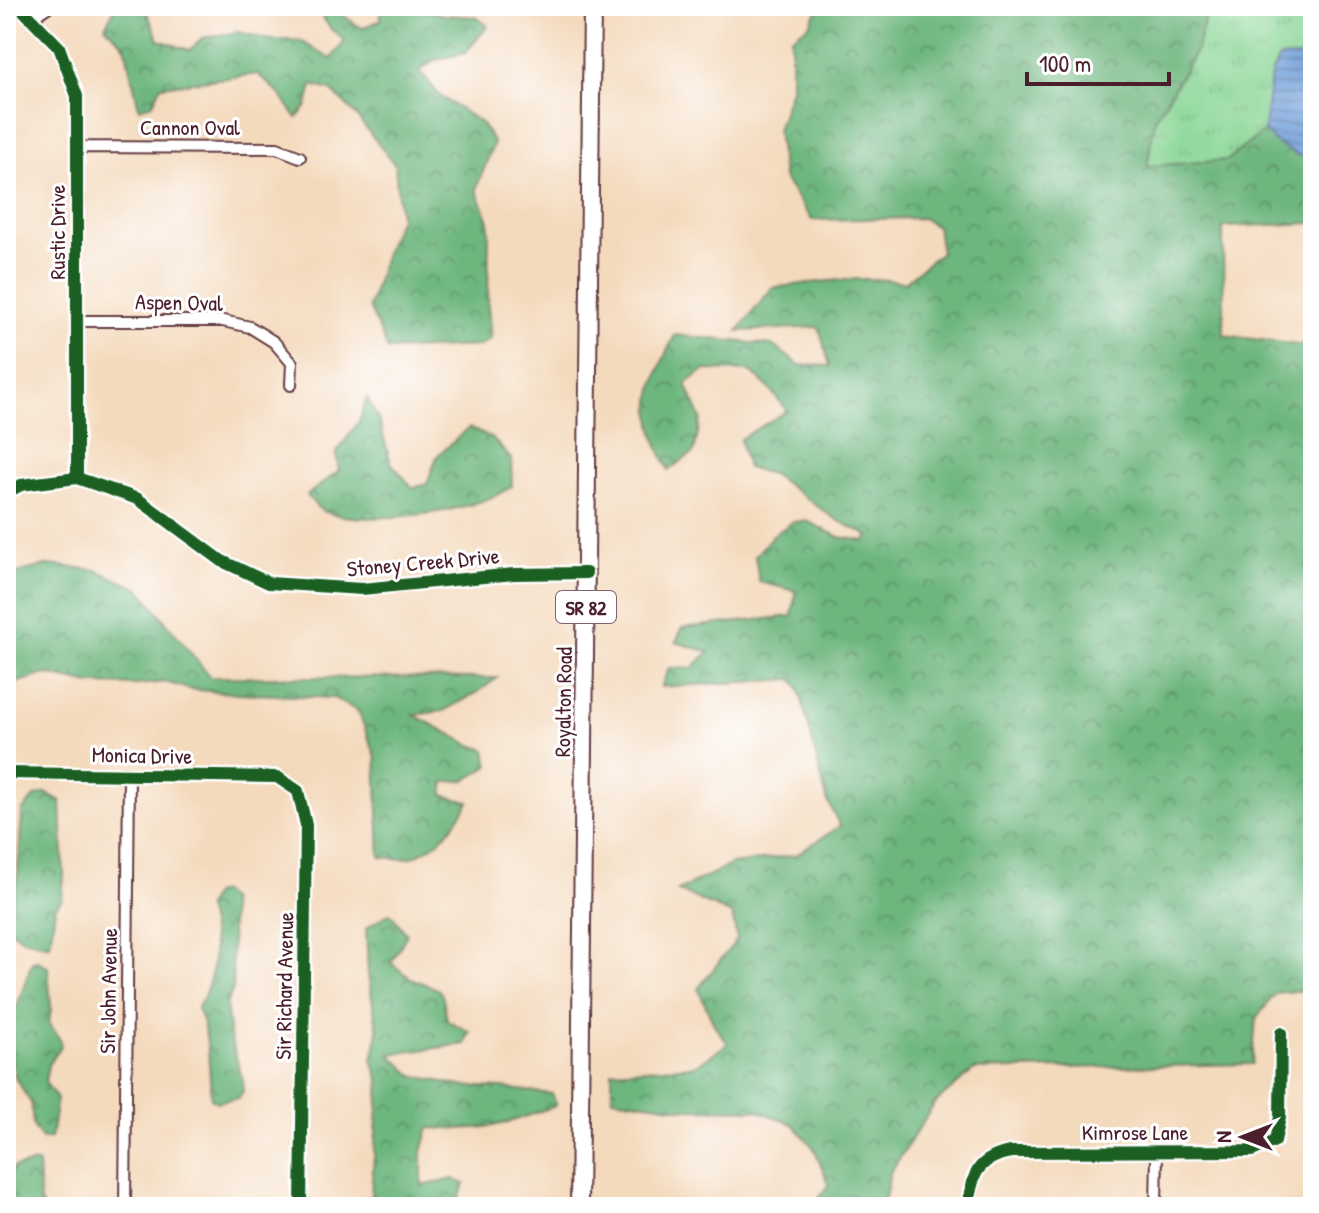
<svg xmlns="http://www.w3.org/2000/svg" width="1319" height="1213" font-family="'Patrick Hand',sans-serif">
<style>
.grass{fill:url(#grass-tufts);stroke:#687a60;stroke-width:2}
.forest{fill:url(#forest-crowns);stroke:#5c6a54;stroke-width:2}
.water{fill:url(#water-rules);stroke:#5e5f82;stroke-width:2}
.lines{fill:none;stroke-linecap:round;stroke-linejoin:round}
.street-casing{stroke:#643b41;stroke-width:14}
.primary-casing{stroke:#643b41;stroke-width:20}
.street{stroke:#fff;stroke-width:10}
.primary{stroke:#fff;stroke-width:16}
.cycleway-casing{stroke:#fff;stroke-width:17}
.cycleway{stroke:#1b5e20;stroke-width:12}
.labels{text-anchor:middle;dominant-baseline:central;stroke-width:6;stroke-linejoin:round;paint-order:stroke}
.shield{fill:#fff;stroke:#80626b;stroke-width:2}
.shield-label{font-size:20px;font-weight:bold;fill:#4a1f2b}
.street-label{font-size:22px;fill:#4a1f2b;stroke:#fff}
</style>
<defs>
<pattern id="grass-tufts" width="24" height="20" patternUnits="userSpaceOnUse" patternTransform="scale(2)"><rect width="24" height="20" fill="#87d594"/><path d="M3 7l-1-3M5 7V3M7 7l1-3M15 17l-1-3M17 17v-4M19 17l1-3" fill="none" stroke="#76b680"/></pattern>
<pattern id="forest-crowns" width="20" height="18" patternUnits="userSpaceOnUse" patternTransform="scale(2)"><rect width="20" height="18" fill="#6db67e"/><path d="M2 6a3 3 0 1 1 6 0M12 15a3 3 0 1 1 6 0" fill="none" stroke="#5c9367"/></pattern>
<pattern id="water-rules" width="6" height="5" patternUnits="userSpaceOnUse" patternTransform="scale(2)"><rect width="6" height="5" fill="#719fd9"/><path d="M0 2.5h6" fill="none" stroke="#5f81b0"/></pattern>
</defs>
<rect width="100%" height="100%" fill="#fff"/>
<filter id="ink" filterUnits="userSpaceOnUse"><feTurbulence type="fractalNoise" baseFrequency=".0125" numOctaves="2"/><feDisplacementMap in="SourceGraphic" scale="16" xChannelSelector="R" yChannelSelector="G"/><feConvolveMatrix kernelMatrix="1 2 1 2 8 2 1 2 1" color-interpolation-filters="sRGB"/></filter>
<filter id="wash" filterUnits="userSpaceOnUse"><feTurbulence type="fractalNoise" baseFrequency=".006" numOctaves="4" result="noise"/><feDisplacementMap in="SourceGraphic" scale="32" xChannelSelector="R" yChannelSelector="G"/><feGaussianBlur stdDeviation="1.8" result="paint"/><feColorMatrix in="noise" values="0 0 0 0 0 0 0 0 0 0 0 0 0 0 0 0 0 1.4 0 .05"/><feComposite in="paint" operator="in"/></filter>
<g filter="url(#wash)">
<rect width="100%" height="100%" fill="#f4dabd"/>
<path class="grass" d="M 1208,6 L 1313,6 L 1313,158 L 1299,156 L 1264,131 L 1228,160 L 1146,167 L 1155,119 L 1196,51 Z"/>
<path class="forest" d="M 116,6 L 144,6 L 159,40 L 190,50 L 202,38 L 238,32 L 270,40 L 299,40 L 331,59 L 345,41 L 331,29 L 318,11 L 338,12 L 362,28 L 381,20 L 380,6 L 405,6 L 445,15 L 476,17 L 488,26 L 465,53 L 435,60 L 420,71 L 440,96 L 481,123 L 494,143 L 476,189 L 489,221 L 488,308 L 491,338 L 480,346 L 388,350 L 369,307 L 388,245 L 400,218 L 395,165 L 354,113 L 331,90 L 312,85 L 307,106 L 297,118 L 280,95 L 258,74 L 161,86 L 153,104 L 139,108 L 125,46 L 105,26 Z
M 820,6 L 1208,6 L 1196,51 L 1155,119 L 1147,166 L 1228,160 L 1264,131 C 1279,145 1293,155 1313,158 L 1313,223 L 1223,227 L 1224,335 L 1313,347 L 1313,989 L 1276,993 L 1256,1019 L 1252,1064 L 974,1070 L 935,1103 L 890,1173 L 883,1207 L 808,1207 L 814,1204 L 829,1184 L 814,1148 L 793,1124 L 756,1110 L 686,1109 L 612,1098 L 612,1071 L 694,1066 L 728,1044 L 715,1026 L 698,989 L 737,939 L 732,914 L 678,891 L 732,864 L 796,855 L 840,826 L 827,800 L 799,688 L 793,679 L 661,687 L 669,668 L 692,668 L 709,652 L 676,642 L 682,628 L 792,616 L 796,591 L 759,582 L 755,556 L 773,535 L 793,522 L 807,521 L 839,537 L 865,541 L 869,536 L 835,519 L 772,474 L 747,468 L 740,439 L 787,411 L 768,387 L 750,371 L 704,370 L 686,384 L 701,419 L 694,452 L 669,470 C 640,416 648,388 675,335 L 772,345 L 800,365 L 830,366 L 819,327 L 738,331 L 772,288 C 817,282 860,275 905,282 L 941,252 L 937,227 L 922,218 L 812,220 L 783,178 L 777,130 L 791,88 L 791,38 L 809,25 Z
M 367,398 L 379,421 L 391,463 L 413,488 L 427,484 L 437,456 L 469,428 L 493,439 L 511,459 L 512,486 C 478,513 366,526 325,512 C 318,510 312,501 307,495 L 339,471 L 336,454 L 359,421 Z
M 47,565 L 96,570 L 140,589 L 210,677 L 497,678 L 477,693 L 443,711 L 414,715 L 469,744 L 486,750 L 489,766 L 466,780 L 445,782 L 443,795 L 469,802 C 455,825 439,847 412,857 C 403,860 390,858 380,857 L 376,757 L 358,711 L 334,698 L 218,692 L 189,689 L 165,682 L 138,685 L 91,684 L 46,674 L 18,682 L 6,699 L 6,576 Z
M 46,793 L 61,801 L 64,876 L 62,899 L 55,908 L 50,945 L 23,939 L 8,928 L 18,872 L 22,811 L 34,797 Z
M 221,892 L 230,901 L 233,989 L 226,1004 L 230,1037 L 243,1081 L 243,1091 L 239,1098 L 216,1102 L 211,1098 C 209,1070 210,1034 197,1009 C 218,976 216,944 206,908 L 213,894 Z
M 390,913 L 407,934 L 391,963 C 398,968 405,975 413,979 C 444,993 441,983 447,1020 L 470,1032 L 465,1044 L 390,1054 L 412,1075 L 461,1086 L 502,1088 L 552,1094 L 556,1105 C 505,1126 485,1131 429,1128 L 422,1151 L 422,1186 L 453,1179 L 465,1184 L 455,1206 L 370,1207 L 380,1082 L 372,1060 L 378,1032 L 368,975 L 366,928 Z
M 38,961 L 48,967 L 51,1008 L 49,1024 L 59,1038 L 61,1046 L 48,1065 L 45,1082 L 57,1099 L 51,1138 L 42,1139 L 33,1126 L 31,1103 L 16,1079 L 11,1058 L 11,1014 L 18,1004 L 32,962 Z
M 38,1163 L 40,1202 L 43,1207 L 9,1207 L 6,1182 L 14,1167 Z"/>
<path class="water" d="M 1313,56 L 1313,153 L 1299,156 L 1276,143 L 1264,131 L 1271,74 L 1279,58 Z"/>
</g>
<g filter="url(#ink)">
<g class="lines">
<g class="street-casing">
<path id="street" d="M 19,6 L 59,47 L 77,96 L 77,478
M 32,17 L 49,6
M 77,147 L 277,148 L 300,157
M 77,321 L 223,321 L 250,327 L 274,342 L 292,363 L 291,385
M 6,493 L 21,485 L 77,478 L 138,499 L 222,561 L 269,583 L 362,589 L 514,574 L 586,573
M 6,773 L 277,777 L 298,791 L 306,825 L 301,1207
M 125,1207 L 129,775
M 968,1207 C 972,1175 977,1158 1011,1152 L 1252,1151 L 1275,1141 L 1280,1117 L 1281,1033
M 1156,1207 L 1157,1153"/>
</g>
<g class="primary-casing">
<path id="primary" d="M 579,1207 L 592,6"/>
</g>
<use href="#street" class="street"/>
<use href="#primary" class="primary"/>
<g class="cycleway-casing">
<path id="cycleway" d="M 19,6 L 59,47 L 77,96 L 77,478
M 6,493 L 21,485 L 77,478 L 138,499 L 222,561 L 269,583 L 362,589 L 514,574 L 586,573
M 6,773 L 277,777 L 298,791 L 306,825 L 301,1207
M 968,1207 C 972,1175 977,1158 1011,1152 L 1252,1151 L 1275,1141 L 1280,1117 L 1281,1033"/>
</g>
<use href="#cycleway" class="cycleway"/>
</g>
</g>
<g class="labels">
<rect class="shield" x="556" y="591" width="60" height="32" rx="6"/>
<g class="shield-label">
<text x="586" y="607">SR 82</text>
</g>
<g class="street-label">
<text x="190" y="127">Cannon Oval</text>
<text transform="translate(57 232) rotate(-90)">Rustic Drive</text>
<text transform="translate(179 302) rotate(1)">Aspen Oval</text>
<text transform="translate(423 562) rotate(-5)">Stoney Creek Drive</text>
<text transform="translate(563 702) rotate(-89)">Royalton Road</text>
<text transform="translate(142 755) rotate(1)">Monica Drive</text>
<text transform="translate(284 986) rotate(-89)">Sir Richard Avenue</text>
<text transform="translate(108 991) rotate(-89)">Sir John Avenue</text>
<text x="1135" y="1132">Kimrose Lane</text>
</g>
</g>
<rect width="1319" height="1213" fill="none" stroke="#fff" stroke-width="32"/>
<g transform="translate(1243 1137) rotate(270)" stroke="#ffffff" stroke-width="6" paint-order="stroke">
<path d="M0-6L14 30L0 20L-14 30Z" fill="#4a1f2b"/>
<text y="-12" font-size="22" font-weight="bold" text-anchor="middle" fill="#4a1f2b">N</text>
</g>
<path d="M1027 72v12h142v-12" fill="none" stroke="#4a1f2b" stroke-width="4"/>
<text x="1039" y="72" font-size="24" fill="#4a1f2b" stroke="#ffffff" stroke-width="6" paint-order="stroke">100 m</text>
</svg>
